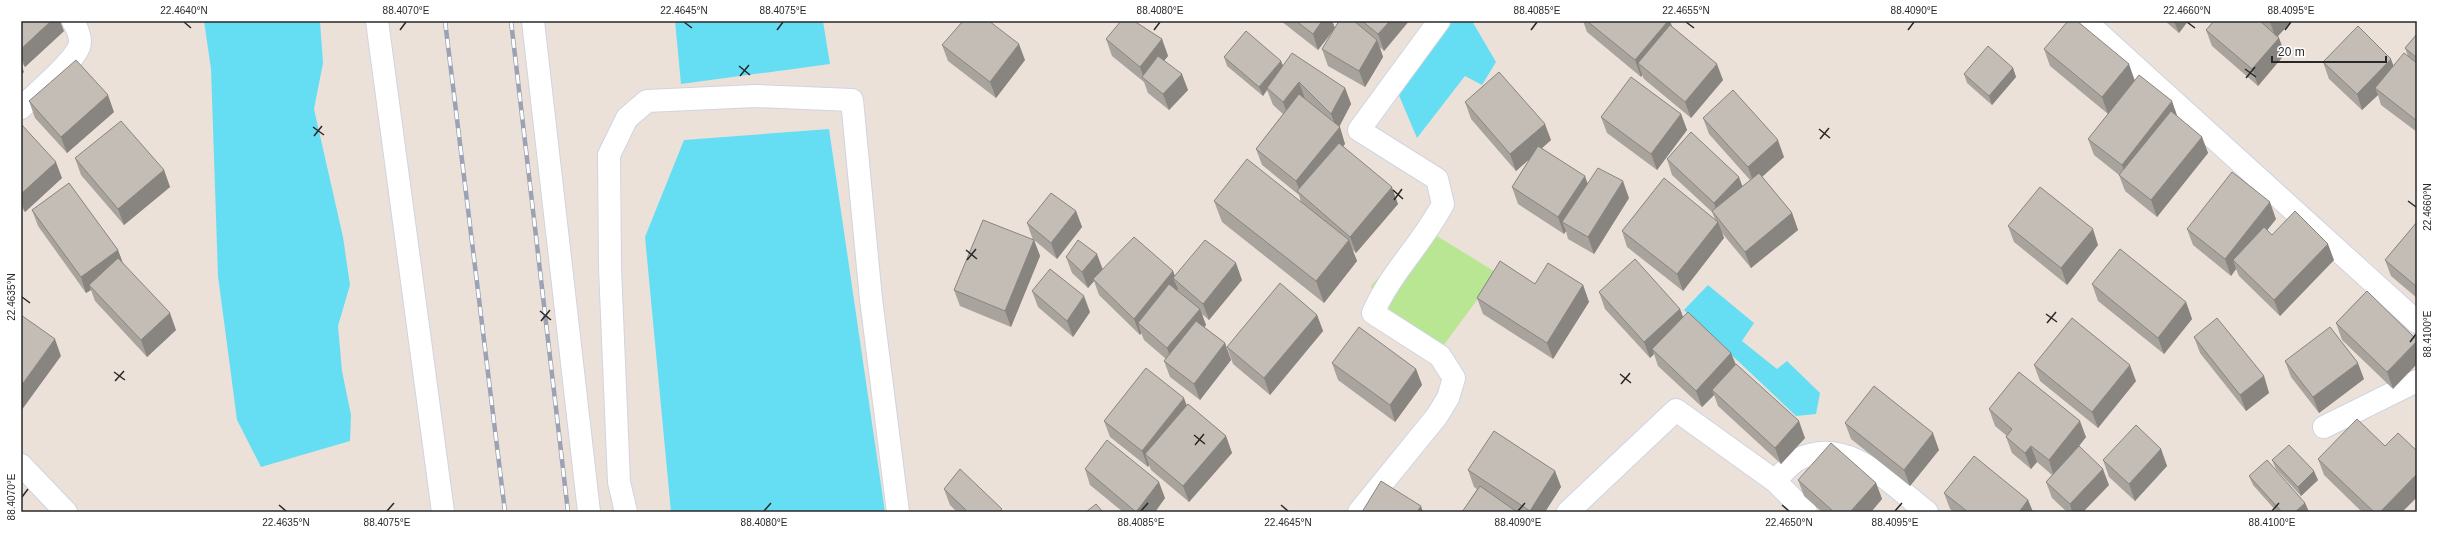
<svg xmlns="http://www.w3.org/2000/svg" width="2438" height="533" font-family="Helvetica,sans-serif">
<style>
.green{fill:#b8e692}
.water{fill:#65def4}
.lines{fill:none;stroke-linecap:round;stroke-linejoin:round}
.street-casing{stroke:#ced4e2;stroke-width:24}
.street{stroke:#fff;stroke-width:22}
.rail-casing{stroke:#9ba2b4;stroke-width:4.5}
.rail{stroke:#fff;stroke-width:3;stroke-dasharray:9;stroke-linecap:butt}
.wall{fill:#a8a39c}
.shaded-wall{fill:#88847f}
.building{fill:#c3bdb5;stroke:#88847f}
.ticks{fill:none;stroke:#282828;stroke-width:1.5}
.neatline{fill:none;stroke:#282828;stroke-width:1.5}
.ticks-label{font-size:10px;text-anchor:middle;fill:#282828}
</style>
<rect width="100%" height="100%" fill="#ece1d9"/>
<path class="green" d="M 1424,228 L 1497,273 L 1440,350 L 1379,311 L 1371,286 Z"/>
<path class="water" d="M 204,21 L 320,21 L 323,63 L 314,109 L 343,237 L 350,285 L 338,326 L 342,371 L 351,415 L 350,441 L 261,467 L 237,420 L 218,276 L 211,69 Z
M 675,21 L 823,21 L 830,64 L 681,84 Z
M 1448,21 L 1472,21 L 1496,62 L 1482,85 L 1465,76 L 1417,138 L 1395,86 Z
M 829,129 L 885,512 L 671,512 L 645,237 L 684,140 Z
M 1708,285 L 1754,323 L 1742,341 L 1777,369 L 1787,361 L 1820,393 L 1816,414 L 1796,416 L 1684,310 Z"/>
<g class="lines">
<g class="street-casing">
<path id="street" d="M 377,21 L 443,512
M 533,21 L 589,512
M 2085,21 L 2417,322
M 21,108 C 35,94 72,64 79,47 C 82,39 77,28 73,21
M 2324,427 L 2417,381
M 21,465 L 66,512
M 1775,481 C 1781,475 1789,465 1797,460 C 1846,434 1891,484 1927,512
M 626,512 L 619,482 L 610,268 L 609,155 L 627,118 L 647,101 L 755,96 L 852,100 L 871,299 L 898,512
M 1359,512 L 1437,416 L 1448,398 L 1454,378 L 1440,356 L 1373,313 C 1391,272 1422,244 1443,204 L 1437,179 L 1359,130 L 1439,21
M 1568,512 L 1676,410 L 1775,481 L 1806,512"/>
</g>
<use href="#street" class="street"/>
<g class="rail-casing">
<path id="rail" d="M 445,21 L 505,512
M 511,21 L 568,512"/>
</g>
<use href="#rail" class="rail"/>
</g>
<path class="wall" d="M 21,21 L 64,31 L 25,67 L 21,62 Z
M 1281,21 L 1332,21 L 1335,28 L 1318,50 Z
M 1339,21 L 1409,21 L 1384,51 L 1380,47 L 1383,57 L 1365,87 L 1328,66 L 1322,49 Z
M 1583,21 L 1670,21 L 1672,27 L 1723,80 L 1691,118 L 1644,79 L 1642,75 L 1641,77 L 1587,32 Z
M 2165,21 L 2188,21 L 2179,33 Z
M 2214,21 L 2292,21 L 2278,36 L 2285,54 L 2258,86 L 2212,46 L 2206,30 Z
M 2417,34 L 2417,132 L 2381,105 L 2378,95 L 2362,110 L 2329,79 L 2323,62 L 2394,65 L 2408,56 L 2405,48 Z
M 1106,39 L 1162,39 L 1168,56 L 1164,61 L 1188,90 L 1169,110 L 1148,93 L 1144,82 L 1112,56 Z
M 942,45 L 1025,60 L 996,98 L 948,61 Z
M 2044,49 L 2135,80 L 2178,118 L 2202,137 L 2208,153 L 2157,217 L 2125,191 L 2119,175 L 2094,155 L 2088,139 L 2108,114 L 2050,66 Z
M 1224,57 L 1283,66 L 1345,88 L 1351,104 L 1339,127 L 1345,144 L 1343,146 L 1398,204 L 1356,253 L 1352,249 L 1357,261 L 1324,303 L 1222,222 L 1214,201 L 1301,202 L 1299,195 L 1262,165 L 1256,149 L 1283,114 L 1273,105 L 1267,90 L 1263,96 L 1227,66 Z
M 2013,68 L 2016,77 L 1992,105 L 1967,83 L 1964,74 Z
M 29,101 L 114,112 L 67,153 L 35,118 Z
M 1465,102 L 1551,140 L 1542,148 L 1587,184 L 1629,198 L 1594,254 L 1568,239 L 1566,231 L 1564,234 L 1518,204 L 1512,187 L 1530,158 L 1516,171 L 1471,119 Z
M 1681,114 L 1687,130 L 1657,170 L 1607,133 L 1601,117 Z
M 1703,118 L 1784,157 L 1762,177 L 1792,213 L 1798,230 L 1751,268 L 1722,233 L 1724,238 L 1683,291 L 1627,247 L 1622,231 L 1715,219 L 1712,212 L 1672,175 L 1667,159 L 1743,186 L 1750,180 L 1709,134 Z
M 21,124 L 62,178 L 25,212 L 21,207 Z
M 75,158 L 164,170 L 170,187 L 124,225 L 81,175 Z
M 32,210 L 118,250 L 123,263 L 176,330 L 147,357 L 95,301 L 91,290 L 86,293 L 38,226 Z
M 1076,211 L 1082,227 L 1057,259 L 1034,240 L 1040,256 L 1011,327 L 960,306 L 954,290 L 1033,240 L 1027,223 Z
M 2276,219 L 2267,230 L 2272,235 L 2334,260 L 2280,316 L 2239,276 L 2236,269 L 2231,276 L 2193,245 L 2187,229 Z
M 2417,222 L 2417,298 L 2391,276 L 2385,260 Z
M 2008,226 L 2098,245 L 2067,285 L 2014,242 Z
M 1066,257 L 1103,269 L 1173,271 L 1175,276 L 1242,280 L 1209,320 L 1202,314 L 1206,325 L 1204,327 L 1225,343 L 1231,360 L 1200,400 L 1170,377 L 1164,361 L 1166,359 L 1144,340 L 1141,333 L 1140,335 L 1099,295 L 1094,281 L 1088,288 L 1072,273 Z
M 1535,284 L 1583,285 L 1589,302 L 1553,359 L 1483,314 L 1477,298 Z
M 2092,284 L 2186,302 L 2192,319 L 2164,354 L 2098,301 Z
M 1032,291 L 1090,312 L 1073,337 L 1038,307 Z
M 2367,291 L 2393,389 L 2342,340 L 2336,323 Z
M 1599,292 L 1680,309 L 1683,317 L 1731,353 L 1736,364 L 1805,438 L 1781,464 L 1718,406 L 1714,395 L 1702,407 L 1658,366 L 1654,354 L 1650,358 L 1605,309 Z
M 1317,315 L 1323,331 L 1270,395 L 1233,364 L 1227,347 Z
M 2194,337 L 2264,376 L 2269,393 L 2246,411 L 2200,353 Z
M 2285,361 L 2364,379 L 2319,413 L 2291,377 Z
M 1332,363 L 1416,369 L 1422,385 L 1395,422 L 1338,380 Z
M 2034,365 L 2136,381 L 2098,428 L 2040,381 Z
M 1187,405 L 1226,436 L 1232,453 L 1189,502 L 1151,470 L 1149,465 L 1148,467 L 1110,437 L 1104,421 Z
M 1989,409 L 2086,437 L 2077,449 L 2109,485 L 2083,512 L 2067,512 L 2052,498 L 2046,482 L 2052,475 L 2037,462 L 2031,469 L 2012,453 L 2006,437 L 2007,436 L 1995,426 Z
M 1845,423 L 1939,450 L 1910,486 L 1851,439 Z
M 2385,446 L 2417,497 L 2402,512 L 2362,512 L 2324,475 L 2318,459 Z
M 2161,449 L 2167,466 L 2135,501 L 2109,477 L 2103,460 Z
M 2272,460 L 2318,480 L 2301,496 L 2276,469 Z
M 1085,469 L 1165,498 L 1155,512 L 1123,512 L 1090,485 Z
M 1468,470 L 1555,471 L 1561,487 L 1545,512 L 1462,512 L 1477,489 L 1474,487 Z
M 2249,476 L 2305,503 L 2309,512 L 2277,512 L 2253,485 Z
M 1798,480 L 1876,483 L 1882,499 L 1871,512 L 1822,512 L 1804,496 Z
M 944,489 L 1003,512 L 957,512 L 950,505 Z
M 1944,493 L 2028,500 L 2033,512 L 1954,512 L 1950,509 Z"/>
<path class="shaded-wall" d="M 51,21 L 60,21 L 64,31 L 25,67 L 21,55 L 21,49 Z
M 1322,21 L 1332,21 L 1335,28 L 1318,50 L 1313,34 Z
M 1390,21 L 1409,21 L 1384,51 L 1378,34 Z
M 1668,21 L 1670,21 L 1675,35 L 1638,63 L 1642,75 L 1641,77 L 1635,60 Z
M 2174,21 L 2188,21 L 2179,33 Z
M 2271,21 L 2292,21 L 2276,38 L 2270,22 Z
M 2279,38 L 2285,54 L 2258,86 L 2252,69 Z
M 1162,39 L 1168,56 L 1147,81 L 1144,78 L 1140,67 Z
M 1377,40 L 1383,57 L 1365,87 L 1359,71 Z
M 1019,44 L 1025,60 L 996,98 L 990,82 Z
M 2391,59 L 2397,75 L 2375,88 L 2378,95 L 2362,110 L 2357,94 Z
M 1281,61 L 1285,70 L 1267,88 L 1267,90 L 1263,96 L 1259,87 Z
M 21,64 L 24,72 L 21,75 Z
M 1717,64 L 1723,80 L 1691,118 L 1685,102 Z
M 2129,64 L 2135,81 L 2108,114 L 2102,97 Z
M 2013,68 L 2016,77 L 1992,105 L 1989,96 Z
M 1182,74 L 1188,90 L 1169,110 L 1163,94 Z
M 1299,82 L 1305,99 L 1289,119 L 1283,102 Z
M 1345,88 L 1351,104 L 1338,129 L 1340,127 L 1345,144 L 1303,196 L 1301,194 L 1296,181 L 1337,130 L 1331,114 Z
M 108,95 L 114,112 L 67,153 L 61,137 Z
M 2172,101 L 2178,118 L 2128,181 L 2122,165 Z
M 1681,114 L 1687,130 L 1657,170 L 1651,154 Z
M 1545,124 L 1551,140 L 1516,171 L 1510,154 Z
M 2202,137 L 2208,153 L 2157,217 L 2151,200 Z
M 1778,140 L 1784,157 L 1754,184 L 1748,167 Z
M 56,162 L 62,178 L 25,212 L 21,200 L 21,194 Z
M 164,170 L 170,187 L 124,225 L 118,209 Z
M 1585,176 L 1591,193 L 1562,222 L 1566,231 L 1564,234 L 1558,217 Z
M 1739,177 L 1745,193 L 1720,220 L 1714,203 Z
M 1623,181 L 1629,198 L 1594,254 L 1588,237 Z
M 1392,187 L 1398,204 L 1356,253 L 1350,237 Z
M 2270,202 L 2276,219 L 2239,266 L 2233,260 L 2236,269 L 2231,276 L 2225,259 Z
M 1076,211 L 1082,227 L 1057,259 L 1051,243 Z
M 1792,213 L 1798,230 L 1751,268 L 1745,252 Z
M 1718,222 L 1724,238 L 1683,291 L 1677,274 Z
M 2093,229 L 2098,245 L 2067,285 L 2061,268 Z
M 1034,240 L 1040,256 L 1011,327 L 1005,311 Z
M 1349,240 L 1357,261 L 1324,303 L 1316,281 Z
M 2328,244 L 2334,260 L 2280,316 L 2274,300 Z
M 118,250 L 124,267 L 89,285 L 91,290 L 86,293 L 81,277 Z
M 1097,254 L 1103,270 L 1093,279 L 1094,281 L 1088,288 L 1082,272 Z
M 1236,263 L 1242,280 L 1209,320 L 1203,304 Z
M 1173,271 L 1177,282 L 1173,278 L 1178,289 L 1145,329 L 1138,323 L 1141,333 L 1140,335 L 1134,319 Z
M 1583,285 L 1589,302 L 1553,359 L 1547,343 Z
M 1084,296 L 1090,312 L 1073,337 L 1067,321 Z
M 2186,302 L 2192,319 L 2164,354 L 2158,338 Z
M 1200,309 L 1206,325 L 1173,364 L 1167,348 Z
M 1680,309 L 1686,325 L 1652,349 L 1654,354 L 1650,358 L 1644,342 Z
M 170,313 L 176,330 L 147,357 L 141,340 Z
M 1317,315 L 1323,331 L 1270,395 L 1264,378 Z
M 55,339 L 61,356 L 21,411 L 21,386 Z
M 2417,341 L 2417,364 L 2393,389 L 2387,372 Z
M 1225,343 L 1231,360 L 1200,400 L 1194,384 Z
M 1731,353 L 1737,369 L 1712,390 L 1714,395 L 1702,407 L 1696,391 Z
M 2358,363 L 2364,379 L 2319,413 L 2313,397 Z
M 2130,365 L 2136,381 L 2098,428 L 2092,412 Z
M 1416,369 L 1422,385 L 1395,422 L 1390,405 Z
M 2264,376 L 2269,393 L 2246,411 L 2240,395 Z
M 1184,398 L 1190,414 L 1145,454 L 1149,465 L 1148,467 L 1142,451 Z
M 1799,421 L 1805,438 L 1781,464 L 1775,448 Z
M 2080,421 L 2086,437 L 2054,477 L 2049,460 Z
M 1933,433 L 1939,450 L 1910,486 L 1904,470 Z
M 1226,436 L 1232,453 L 1189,502 L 1183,486 Z
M 2031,446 L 2037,462 L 2031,469 L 2025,453 Z
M 2161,449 L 2167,466 L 2135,501 L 2129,484 Z
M 2103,469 L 2109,485 L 2083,512 L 2072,512 L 2070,504 Z
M 1555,471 L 1561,487 L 1545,512 L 1530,512 L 1530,511 Z
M 2314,471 L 2318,480 L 2301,496 L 2298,487 Z
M 2417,474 L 2417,497 L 2402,512 L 2380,512 Z
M 1159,482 L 1165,498 L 1155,512 L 1136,512 Z
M 1876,483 L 1882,499 L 1871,512 L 1850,512 Z
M 2028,500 L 2033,512 L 2019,512 Z
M 2305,503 L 2309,512 L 2295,512 Z
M 1421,506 L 1423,512 L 1417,512 Z"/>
<path class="building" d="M 21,21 L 51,21 L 21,49 Z
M 963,21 L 989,21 L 1019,44 L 990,82 L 942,45 Z
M 1121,21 L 1134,21 L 1162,39 L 1140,67 L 1106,39 Z
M 1296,21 L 1322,21 L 1313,34 Z
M 1339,21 L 1354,21 L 1377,40 L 1359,71 L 1322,49 Z
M 1362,21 L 1390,21 L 1378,34 Z
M 1587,21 L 1668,21 L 1635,60 Z
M 2068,21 L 2077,21 L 2129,64 L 2102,97 L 2044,49 Z
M 2214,21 L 2260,21 L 2279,38 L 2252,69 L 2206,30 Z
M 1670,25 L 1717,64 L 1685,102 L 1638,63 Z
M 2358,26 L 2391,59 L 2357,94 L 2323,62 Z
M 1246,31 L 1281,61 L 1259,87 L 1224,57 Z
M 2417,34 L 2417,58 L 2405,48 Z
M 1988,46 L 2013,68 L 1989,96 L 1964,74 Z
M 1292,53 L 1345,88 L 1331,114 L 1299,82 L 1283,102 L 1267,88 Z
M 2404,53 L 2417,63 L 2417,121 L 2375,88 Z
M 1158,56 L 1182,74 L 1163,94 L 1142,77 Z
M 76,60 L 108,95 L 61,137 L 29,101 Z
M 1499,72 L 1545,124 L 1510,154 L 1465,102 Z
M 2139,75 L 2172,101 L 2122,165 L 2088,139 Z
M 1631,77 L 1681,114 L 1651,154 L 1601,117 Z
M 1733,90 L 1778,140 L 1748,167 L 1703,118 Z
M 1299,94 L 1340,127 L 1296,181 L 1256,149 Z
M 2171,111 L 2202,137 L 2151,200 L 2119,175 Z
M 121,121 L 164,170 L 118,209 L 75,158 Z
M 21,124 L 56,162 L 21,194 Z
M 1691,132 L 1739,177 L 1714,203 L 1667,159 Z
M 1339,143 L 1392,187 L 1350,237 L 1297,191 Z
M 1538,146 L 1585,176 L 1558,217 L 1512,187 Z
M 1247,159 L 1349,240 L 1316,281 L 1214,201 Z
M 1598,168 L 1623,181 L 1588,237 L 1562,222 Z
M 2232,172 L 2270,202 L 2225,259 L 2187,229 Z
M 1759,173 L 1792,213 L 1745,252 L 1712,211 Z
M 1664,178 L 1718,222 L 1677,274 L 1622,231 Z
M 69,183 L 118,250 L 81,277 L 32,210 Z
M 2040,187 L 2093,229 L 2061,268 L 2008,226 Z
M 1051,193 L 1076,211 L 1051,243 L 1027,223 Z
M 2295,211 L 2328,244 L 2274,300 L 2233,260 L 2264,227 L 2272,235 Z
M 983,220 L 1034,240 L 1005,311 L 954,290 Z
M 2417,222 L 2417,287 L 2385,260 Z
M 1134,237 L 1173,271 L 1134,319 L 1093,279 Z
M 1078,240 L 1097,254 L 1082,272 L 1066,257 Z
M 1205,240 L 1236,263 L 1203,304 L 1173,278 Z
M 2120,249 L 2186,302 L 2158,338 L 2092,284 Z
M 118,258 L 170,313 L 141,340 L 89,285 Z
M 1635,259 L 1680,309 L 1644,342 L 1599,292 Z
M 1500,261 L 1535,284 L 1548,263 L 1583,285 L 1547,343 L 1477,298 Z
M 1050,269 L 1084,296 L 1067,321 L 1032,291 Z
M 1280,283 L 1317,315 L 1264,378 L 1227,347 Z
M 1169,284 L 1200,309 L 1167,348 L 1138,323 Z
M 2367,291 L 2417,340 L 2417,341 L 2387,372 L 2336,323 Z
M 1688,312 L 1731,353 L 1696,391 L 1652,349 Z
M 21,315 L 55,339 L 21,386 Z
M 2072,318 L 2130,365 L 2092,412 L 2034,365 Z
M 2217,318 L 2264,376 L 2240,395 L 2194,337 Z
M 1196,321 L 1225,343 L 1194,384 L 1164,361 Z
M 1359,327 L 1416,369 L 1390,405 L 1332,363 Z
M 2330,327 L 2358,363 L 2313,397 L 2285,361 Z
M 1736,364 L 1799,421 L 1775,448 L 1712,390 Z
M 1146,368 L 1184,398 L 1142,451 L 1104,421 Z
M 2019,372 L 2080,421 L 2049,460 L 2031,446 L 2025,453 L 2006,437 L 2012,429 L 1989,409 Z
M 1874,386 L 1933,433 L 1904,470 L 1845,423 Z
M 1188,404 L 1226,436 L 1183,486 L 1145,454 Z
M 2357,419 L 2385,446 L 2398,433 L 2417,451 L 2417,474 L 2380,512 L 2374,512 L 2318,459 Z
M 2136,425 L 2161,449 L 2129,484 L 2103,460 Z
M 1494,431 L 1555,471 L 1530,511 L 1468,470 Z
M 1107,440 L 1159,482 L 1136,512 L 1085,469 Z
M 1831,443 L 1876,483 L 1850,512 L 1834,512 L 1798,480 Z
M 2289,445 L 2314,471 L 2298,487 L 2272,460 Z
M 2079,446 L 2103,469 L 2070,504 L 2046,482 Z
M 1974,456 L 2028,500 L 2019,512 L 1968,512 L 1944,493 Z
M 2267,460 L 2305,503 L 2295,512 L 2282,512 L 2249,476 Z
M 960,469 L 1002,509 L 999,512 L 968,512 L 944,489 Z
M 1381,481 L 1421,506 L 1417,512 L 1362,512 Z
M 1480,486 L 1517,512 L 1462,512 Z
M 1096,504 L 1103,512 L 1086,512 Z"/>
<path class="ticks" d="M 184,22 L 191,28M 684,22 L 692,28M 1686,22 L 1694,28M 2187,22 L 2195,28M 400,30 L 406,22M 777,30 L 783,22M 1154,30 L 1160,22M 1531,30 L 1537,22M 1908,30 L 1914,22M 2285,30 L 2291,22M 739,66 L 750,75M 2245,69 L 2256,77M 740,76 L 749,65M 2246,78 L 2255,67M 313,127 L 324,135M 1819,129 L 1830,138M 314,136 L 322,126M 1820,139 L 1829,128M 1393,190 L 1403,199M 1394,200 L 1402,189M 2408,201 L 2416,207M 966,250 L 977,259M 967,260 L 976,249M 22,297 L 30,303M 540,311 L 551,320M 2046,314 L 2057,322M 541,321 L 550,310M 2047,323 L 2056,312M 2410,342 L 2416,334M 114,372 L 125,380M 1620,374 L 1631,383M 115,381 L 124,371M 1621,384 L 1630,373M 1194,435 L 1205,444M 1195,445 L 1204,434M 22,497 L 28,489M 279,505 L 286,511M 1281,505 L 1288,511M 1782,505 L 1789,511M 387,511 L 394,503M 764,511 L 771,503M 1141,511 L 1148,503M 1518,511 L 1525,503M 1895,511 L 1902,503M 2272,511 L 2279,503"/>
<rect width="2438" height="533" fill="none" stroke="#ffffff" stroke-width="44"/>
<path d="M2272 56v6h114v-6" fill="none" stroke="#282828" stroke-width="2"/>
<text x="2278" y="56" font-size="12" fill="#282828" stroke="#ffffff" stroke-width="3" paint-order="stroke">20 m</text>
<rect x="22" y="22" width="2394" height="489" class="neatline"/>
<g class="ticks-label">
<text x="184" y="14">22.4640°N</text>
<text x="406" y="14">88.4070°E</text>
<text x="684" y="14">22.4645°N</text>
<text x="783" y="14">88.4075°E</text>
<text x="1160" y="14">88.4080°E</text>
<text x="1537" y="14">88.4085°E</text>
<text x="1686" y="14">22.4655°N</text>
<text x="1914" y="14">88.4090°E</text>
<text x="2187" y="14">22.4660°N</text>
<text x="2291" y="14">88.4095°E</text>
<text transform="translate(2427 207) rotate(-90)" y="4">22.4660°N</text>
<text transform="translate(11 297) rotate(-90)" y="4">22.4635°N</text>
<text transform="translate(2427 334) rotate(-90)" y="4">88.4100°E</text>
<text transform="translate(11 497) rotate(-90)" y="4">88.4070°E</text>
<text x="286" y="526">22.4635°N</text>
<text x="387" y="526">88.4075°E</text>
<text x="764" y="526">88.4080°E</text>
<text x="1141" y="526">88.4085°E</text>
<text x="1288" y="526">22.4645°N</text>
<text x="1518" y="526">88.4090°E</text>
<text x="1789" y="526">22.4650°N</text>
<text x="1895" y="526">88.4095°E</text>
<text x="2272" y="526">88.4100°E</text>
</g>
</svg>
